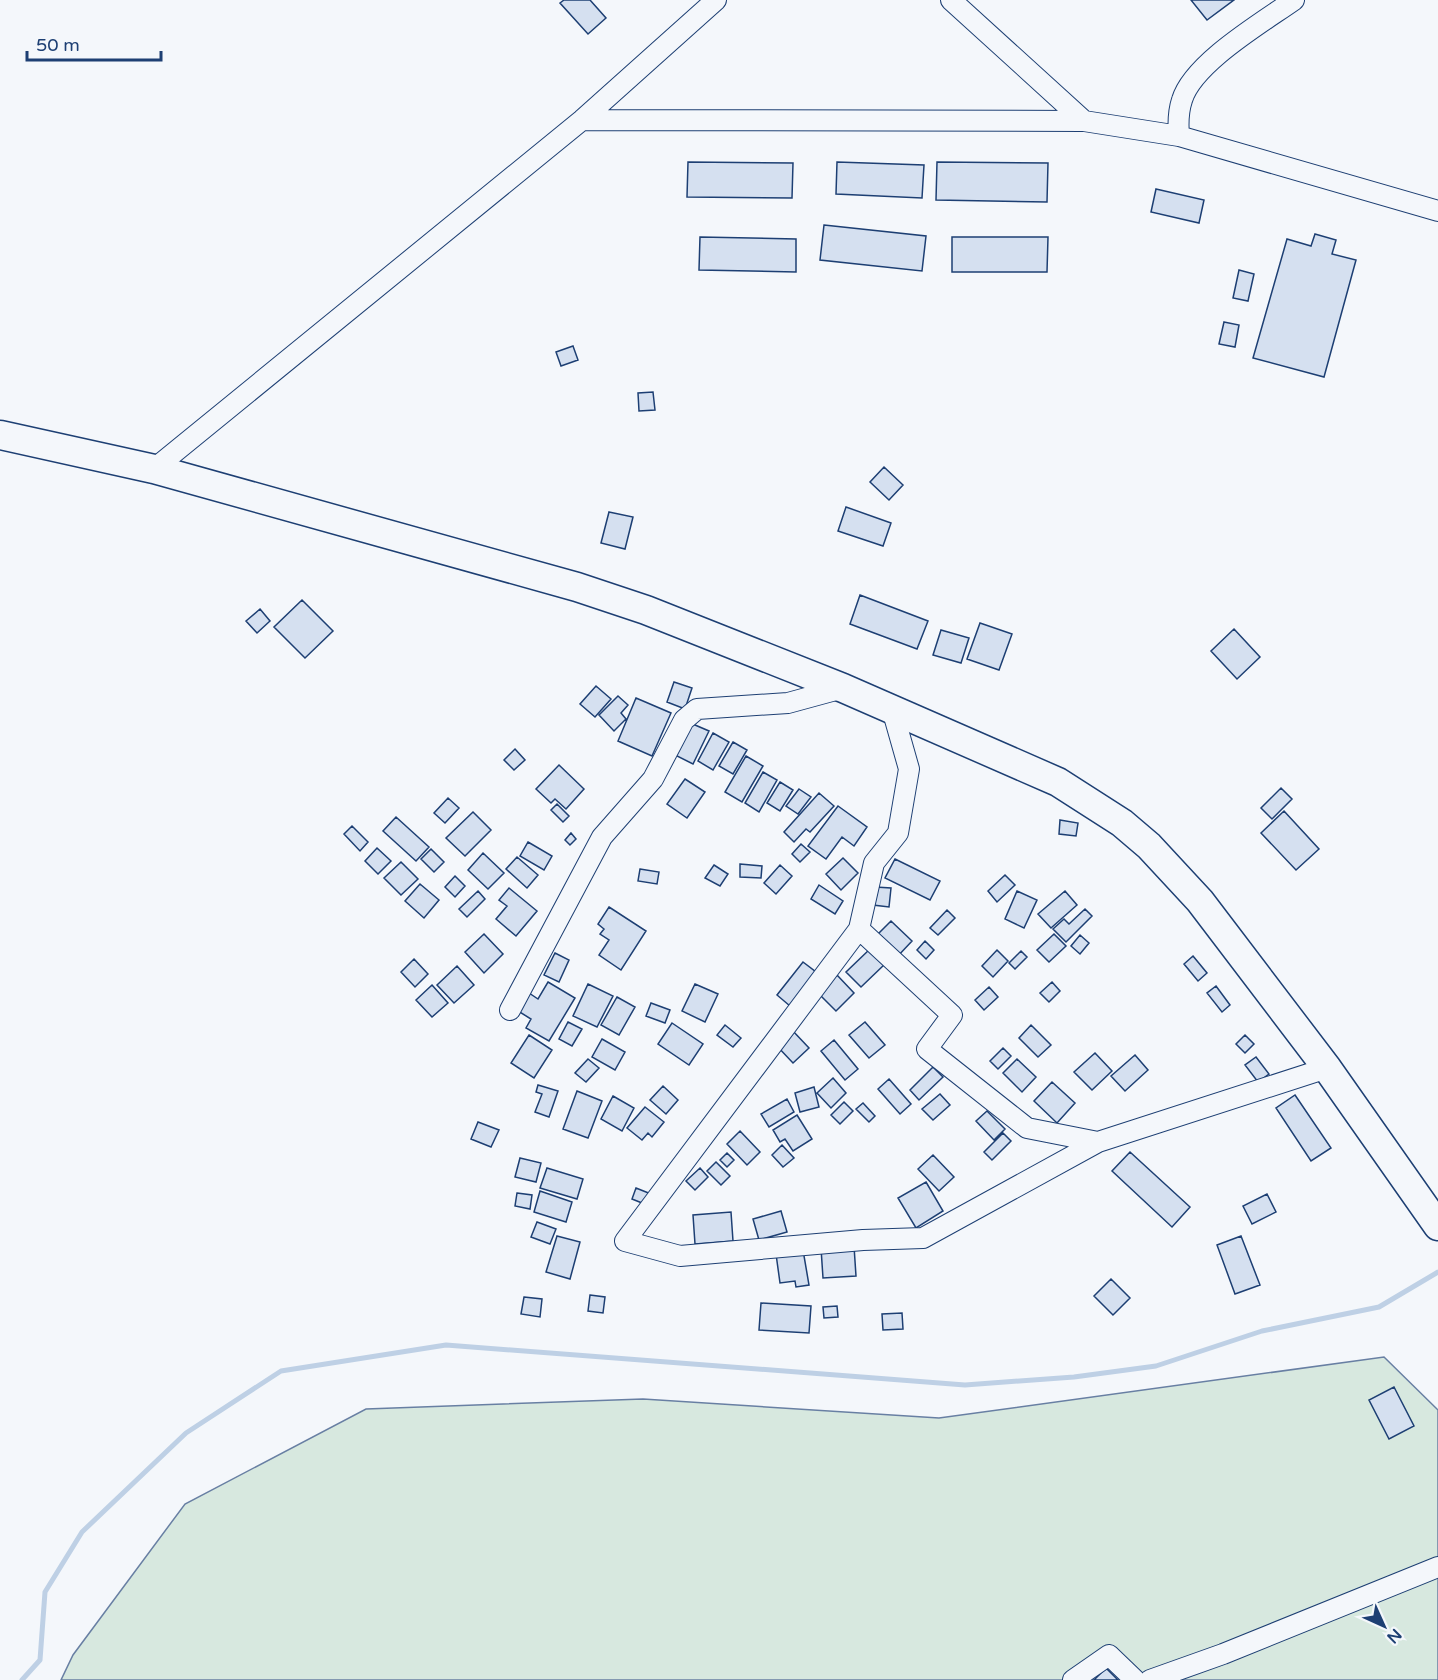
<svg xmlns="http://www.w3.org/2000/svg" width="1438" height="1680" font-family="'Varela Round',sans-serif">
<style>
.green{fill:#d7e8df;stroke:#687fa3;stroke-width:1.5}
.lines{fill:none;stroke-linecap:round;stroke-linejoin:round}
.stream{stroke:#bed0e5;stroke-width:5}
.building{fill:#d5e0f0;stroke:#1d3f73;stroke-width:1.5}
.minor-casing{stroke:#1d3f73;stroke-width:22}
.highway-casing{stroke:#1d3f73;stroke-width:31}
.minor{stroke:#f4f7fb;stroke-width:20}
.highway{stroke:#f4f7fb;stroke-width:28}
</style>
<rect width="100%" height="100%" fill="#f4f7fb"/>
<path class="green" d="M 1384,1357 L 1438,1410 L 1438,1680 L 61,1680 L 73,1655 L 185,1504 L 366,1409 L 643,1399 L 939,1418 Z"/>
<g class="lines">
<path class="stream" d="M 22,1680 L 40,1660 L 45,1592 L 82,1532 L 186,1433 L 281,1371 L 446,1345 L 965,1385 L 1074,1377 L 1156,1366 L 1262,1331 L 1379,1307 L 1438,1272"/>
</g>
<path class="building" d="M 564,0 L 590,0 L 606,18 L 588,34 L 560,3 Z
M 1191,0 L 1234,0 L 1207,20 Z
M 688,162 L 793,163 L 792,198 L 687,197 Z
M 837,162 L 924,165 L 922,198 L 836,194 Z
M 937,162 L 1048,163 L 1047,202 L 936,200 Z
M 1156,189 L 1204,200 L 1199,223 L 1151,212 Z
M 824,225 L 926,236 L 922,271 L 820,260 Z
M 1315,234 L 1336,240 L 1332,254 L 1356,260 L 1324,377 L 1253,358 L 1287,239 L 1311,246 Z
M 700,237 L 796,239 L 796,272 L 699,270 Z
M 952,237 L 1048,237 L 1047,272 L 952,272 Z
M 1239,270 L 1254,274 L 1248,301 L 1233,298 Z
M 1224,322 L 1239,325 L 1235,347 L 1219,344 Z
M 573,346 L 578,360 L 561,366 L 556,352 Z
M 653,392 L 655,410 L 639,411 L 638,393 Z
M 884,467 L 903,485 L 889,500 L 870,482 Z
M 846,507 L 891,523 L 883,546 L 838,531 Z
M 609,512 L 633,517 L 625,549 L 601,543 Z
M 860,595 L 928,621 L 917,649 L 850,624 Z
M 302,600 L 333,631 L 305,658 L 274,627 Z
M 260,609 L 270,621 L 257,633 L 246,621 Z
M 980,623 L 1012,634 L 999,670 L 967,659 Z
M 1234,629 L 1260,657 L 1237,679 L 1211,651 Z
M 941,630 L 969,638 L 961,663 L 933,655 Z
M 674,682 L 692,688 L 685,709 L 667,702 Z
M 596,686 L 611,699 L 595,717 L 580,704 Z
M 618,696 L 628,705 L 621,713 L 626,719 L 614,731 L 599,715 Z
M 636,698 L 671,713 L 652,756 L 618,741 Z
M 688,722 L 709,731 L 693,764 L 673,754 Z
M 713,733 L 729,742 L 713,770 L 698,761 Z
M 733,742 L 747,750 L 733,774 L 719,766 Z
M 515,749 L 525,760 L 514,770 L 504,760 Z
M 746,756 L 763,766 L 742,802 L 725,792 Z
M 559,765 L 584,789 L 566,809 L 555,799 L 551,803 L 536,789 Z
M 763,772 L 777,780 L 759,812 L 745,803 Z
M 685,779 L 705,792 L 687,818 L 667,804 Z
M 780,782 L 793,790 L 780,811 L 767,803 Z
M 1281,788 L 1292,799 L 1272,819 L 1261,808 Z
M 799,789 L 811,797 L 798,814 L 786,806 Z
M 819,793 L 834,806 L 810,832 L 806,829 L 794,842 L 784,832 Z
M 448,798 L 459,808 L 445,823 L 434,813 Z
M 557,804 L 569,816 L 563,822 L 551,810 Z
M 838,806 L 867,827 L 854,846 L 842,837 L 826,859 L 808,846 Z
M 1284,811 L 1319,849 L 1296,870 L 1261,833 Z
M 473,812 L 491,830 L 465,856 L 446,838 Z
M 396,817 L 429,847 L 416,861 L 383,831 Z
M 1060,820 L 1078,823 L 1076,836 L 1059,834 Z
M 352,826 L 368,842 L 360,851 L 344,834 Z
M 571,833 L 576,839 L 570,845 L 565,840 Z
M 528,842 L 552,856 L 544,870 L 520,856 Z
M 801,844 L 810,852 L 800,862 L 792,854 Z
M 377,848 L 391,861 L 378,874 L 365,861 Z
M 431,849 L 444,862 L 434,872 L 421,859 Z
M 483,853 L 504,873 L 488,889 L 468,870 Z
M 517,857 L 538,875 L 527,888 L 506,869 Z
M 843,858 L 858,873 L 841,890 L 826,874 Z
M 895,859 L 940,881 L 930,900 L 885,878 Z
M 401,862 L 418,879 L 401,895 L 384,878 Z
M 740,864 L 762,866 L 761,878 L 740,877 Z
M 714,865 L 728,874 L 720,886 L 705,878 Z
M 780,865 L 792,876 L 776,894 L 764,883 Z
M 640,869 L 659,872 L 657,884 L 638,881 Z
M 1005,875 L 1015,885 L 997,902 L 988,891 Z
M 455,876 L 465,886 L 455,897 L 445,887 Z
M 420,884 L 439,900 L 424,918 L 405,901 Z
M 819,885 L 843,901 L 835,914 L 811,899 Z
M 875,887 L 891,888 L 889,907 L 873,905 Z
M 509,888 L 537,911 L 516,936 L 496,919 L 507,906 L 499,900 Z
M 478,891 L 485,899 L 467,917 L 459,909 Z
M 1017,891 L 1037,900 L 1024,928 L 1005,919 Z
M 1065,891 L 1077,905 L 1051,928 L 1038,914 Z
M 609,907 L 646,931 L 621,970 L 599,955 L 609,940 L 600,934 L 604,929 L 598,924 Z
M 1085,909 L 1092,916 L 1066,942 L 1053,929 L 1064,919 L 1069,924 Z
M 947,910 L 955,918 L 938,935 L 930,928 Z
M 891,921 L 912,941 L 897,957 L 876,936 Z
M 484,934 L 503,954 L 484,973 L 465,952 Z
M 1054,934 L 1066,946 L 1049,962 L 1037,950 Z
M 1080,935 L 1089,943 L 1080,954 L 1071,946 Z
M 925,941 L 934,950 L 926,959 L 917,950 Z
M 871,948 L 886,963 L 861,987 L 846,972 Z
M 997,950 L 1008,961 L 993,977 L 982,966 Z
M 1021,951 L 1027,957 L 1015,969 L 1009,963 Z
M 555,953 L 569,960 L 559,982 L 544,975 Z
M 1193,956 L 1207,973 L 1198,981 L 1184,964 Z
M 414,959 L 428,974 L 415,987 L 401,972 Z
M 803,962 L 816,972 L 790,1006 L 777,995 Z
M 457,966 L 474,985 L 454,1003 L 437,985 Z
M 837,975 L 854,993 L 836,1011 L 818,993 Z
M 548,982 L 575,998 L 549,1041 L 526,1028 L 531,1019 L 518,1011 L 529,993 L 538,999 Z
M 1052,982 L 1060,991 L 1049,1002 L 1040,993 Z
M 588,984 L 613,996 L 597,1027 L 573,1016 Z
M 695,984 L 718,994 L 705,1022 L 682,1011 Z
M 432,985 L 448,1003 L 432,1017 L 416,1000 Z
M 1216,986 L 1230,1005 L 1222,1012 L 1207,993 Z
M 989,987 L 998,997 L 984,1010 L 975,1000 Z
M 617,997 L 635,1007 L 619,1035 L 601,1025 Z
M 651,1003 L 670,1010 L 665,1023 L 646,1016 Z
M 568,1022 L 582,1029 L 572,1046 L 559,1039 Z
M 865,1022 L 885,1045 L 869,1058 L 849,1035 Z
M 672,1023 L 703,1044 L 689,1065 L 658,1044 Z
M 725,1025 L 741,1038 L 733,1047 L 717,1035 Z
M 1031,1025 L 1051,1045 L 1038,1057 L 1019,1038 Z
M 792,1030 L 809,1048 L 793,1063 L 776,1045 Z
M 529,1035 L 552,1050 L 534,1078 L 511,1063 Z
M 1245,1035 L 1254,1044 L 1245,1053 L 1236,1044 Z
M 602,1039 L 625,1052 L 615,1070 L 592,1057 Z
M 834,1040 L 858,1069 L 845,1080 L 821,1051 Z
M 1003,1048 L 1011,1056 L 998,1069 L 990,1061 Z
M 1095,1053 L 1112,1071 L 1092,1090 L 1074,1072 Z
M 1135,1055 L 1148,1070 L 1125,1091 L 1111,1076 Z
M 1256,1057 L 1269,1074 L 1258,1082 L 1245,1065 Z
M 588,1059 L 599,1068 L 586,1082 L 575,1073 Z
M 1017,1059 L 1036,1077 L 1022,1092 L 1003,1073 Z
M 933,1067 L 943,1077 L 919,1100 L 910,1090 Z
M 833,1078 L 846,1093 L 831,1108 L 817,1093 Z
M 889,1079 L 911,1104 L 900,1114 L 878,1089 Z
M 1052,1082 L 1075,1103 L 1057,1123 L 1034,1101 Z
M 538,1085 L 558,1091 L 549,1117 L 535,1112 L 542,1094 L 536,1092 Z
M 663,1086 L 678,1100 L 666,1114 L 650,1100 Z
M 814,1087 L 819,1107 L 800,1112 L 795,1093 Z
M 577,1091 L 602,1101 L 588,1138 L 563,1129 Z
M 940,1094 L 950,1105 L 933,1120 L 922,1109 Z
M 1295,1095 L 1331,1148 L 1311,1161 L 1276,1108 Z
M 613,1096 L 634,1108 L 622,1131 L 601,1119 Z
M 787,1099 L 794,1112 L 769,1127 L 761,1114 Z
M 844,1102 L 853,1111 L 840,1124 L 831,1115 Z
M 863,1103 L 875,1116 L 869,1122 L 856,1109 Z
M 645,1107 L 664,1122 L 652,1137 L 648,1133 L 642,1140 L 627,1128 Z
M 987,1111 L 1005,1129 L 994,1140 L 976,1121 Z
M 797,1115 L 812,1139 L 793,1151 L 785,1139 L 780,1142 L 773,1130 Z
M 478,1122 L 499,1130 L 491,1147 L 471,1139 Z
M 740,1131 L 760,1152 L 747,1165 L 727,1144 Z
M 1003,1133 L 1011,1141 L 992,1160 L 984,1152 Z
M 782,1145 L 794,1158 L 783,1167 L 772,1155 Z
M 1130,1152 L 1190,1207 L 1172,1227 L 1112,1171 Z
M 727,1153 L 734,1160 L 727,1167 L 720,1160 Z
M 933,1155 L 954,1177 L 939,1191 L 918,1169 Z
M 520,1158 L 541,1163 L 536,1182 L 515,1177 Z
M 716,1162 L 730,1176 L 721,1185 L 707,1171 Z
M 547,1168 L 583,1179 L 577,1199 L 540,1188 Z
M 700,1168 L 708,1177 L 695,1190 L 686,1181 Z
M 926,1182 L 943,1211 L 916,1228 L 898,1198 Z
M 636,1188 L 651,1194 L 647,1205 L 632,1199 Z
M 540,1191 L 572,1202 L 566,1222 L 534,1212 Z
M 517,1193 L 532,1195 L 530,1209 L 515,1206 Z
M 1267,1194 L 1276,1212 L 1252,1224 L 1243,1206 Z
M 781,1211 L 787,1232 L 759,1240 L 753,1219 Z
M 731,1212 L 733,1241 L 695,1244 L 693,1215 Z
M 537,1222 L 556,1229 L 550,1244 L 531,1237 Z
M 557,1236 L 580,1242 L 570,1279 L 546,1272 Z
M 1241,1236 L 1260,1285 L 1235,1294 L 1217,1245 Z
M 854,1246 L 856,1276 L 823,1278 L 821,1248 Z
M 803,1250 L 809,1285 L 796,1287 L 795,1281 L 780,1283 L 776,1254 Z
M 1111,1279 L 1130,1298 L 1113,1315 L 1094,1296 Z
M 590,1295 L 605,1297 L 603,1313 L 588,1311 Z
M 524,1297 L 542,1299 L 540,1317 L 521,1314 Z
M 761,1303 L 811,1306 L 809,1333 L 759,1330 Z
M 837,1306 L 838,1317 L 824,1318 L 823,1307 Z
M 902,1313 L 903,1329 L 883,1330 L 882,1314 Z
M 1394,1387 L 1414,1426 L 1389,1439 L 1369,1400 Z
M 1106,1668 L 1118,1680 L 1094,1680 Z"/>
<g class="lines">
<g class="minor-casing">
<path id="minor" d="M 951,0 L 1084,121 L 1179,136 L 1438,211
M 582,120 L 1084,121
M 1179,136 C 1178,124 1178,112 1182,100 C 1193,63 1263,22 1294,0
M 154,469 L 582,120 L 716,0
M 892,709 L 909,769 L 898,833 L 874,863 L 859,929 L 952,1015 L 927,1049 L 1027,1128 L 1098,1142 L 1327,1068
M 859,929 L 625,1241 L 680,1256 L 863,1240 L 923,1238 L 1098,1142
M 510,1010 L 602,837 L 653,779 L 684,720 L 697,709 L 788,703 L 843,688
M 1073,1680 L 1109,1655 L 1135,1680
M 1150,1680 L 1223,1654 L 1438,1567"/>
</g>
<g class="highway-casing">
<path id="highway" d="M 0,435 L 154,469 L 577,587 L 646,610 L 843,688 L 1058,782 L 1122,823 L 1149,846 L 1200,901 L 1327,1068 L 1438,1226"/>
</g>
<use href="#minor" class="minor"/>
<use href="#highway" class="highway"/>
</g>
<g transform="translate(1384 1626) rotate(135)" stroke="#f4f7fb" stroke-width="4.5" paint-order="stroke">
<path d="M0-4.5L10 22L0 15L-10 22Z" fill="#1d3f73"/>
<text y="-9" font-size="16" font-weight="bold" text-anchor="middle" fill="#1d3f73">N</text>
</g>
<path d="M27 51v9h134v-9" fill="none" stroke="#1d3f73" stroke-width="3"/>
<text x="36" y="51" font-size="18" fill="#1d3f73" stroke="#f4f7fb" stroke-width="4.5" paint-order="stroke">50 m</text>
</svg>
